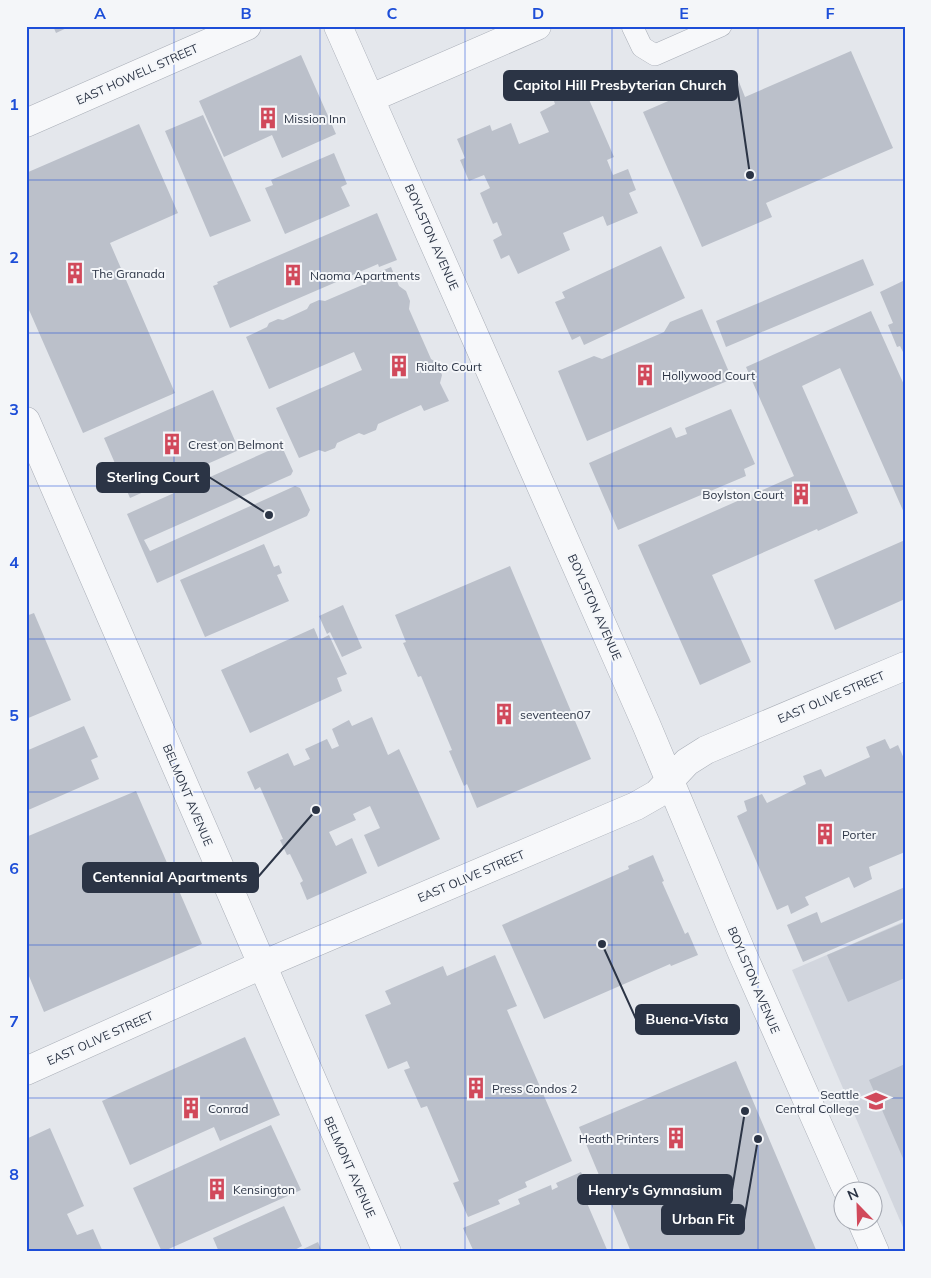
<svg xmlns="http://www.w3.org/2000/svg" width="931" height="1278" font-family="Mulish,sans-serif">
<style>
.built{fill:#d2d6de}
.building{fill:#bbc0ca}
.lines{fill:none;stroke-linecap:round;stroke-linejoin:round}
.service-casing{stroke:#a9aeb7;stroke-width:22}
.minor-casing{stroke:#a9aeb7;stroke-width:29}
.service{stroke:#f7f8fa;stroke-width:21}
.minor{stroke:#f7f8fa;stroke-width:28}
.grid{fill:none;stroke:#1d4ed8;stroke-width:1;stroke-opacity:0.55}
.labels{text-anchor:middle;dominant-baseline:central;stroke-width:4;stroke-linejoin:round;paint-order:stroke}
.street-label{font-size:12px;fill:#2b3445;stroke:#f4f6f9}
.poi-label{font-size:12px;fill:#2b3445;stroke:#f4f6f9;text-anchor:start}
.leader{fill:none;stroke:#2b3445;stroke-width:2}
.callout-dot{fill:#2b3445;stroke:#f4f6f9;stroke-width:2}
.callout{fill:#2b3445;stroke:#2b3445;stroke-width:2}
.callout-label{font-size:14px;text-anchor:middle;font-weight:bold;fill:#fff}
.neatline{fill:none;stroke:#1d4ed8;stroke-width:2}
.grid-label{font-size:16px;text-anchor:middle;font-weight:bold;fill:#1d4ed8}
</style>
<rect width="100%" height="100%" fill="#e4e7ec"/>
<path class="built" d="M 905,921 L 905,1232 L 792,970 Z"/>
<path class="building" d="M 53,26 L 71,26 L 56,33 Z
M 851,51 L 893,148 L 766,203 L 772,217 L 702,247 L 643,112 L 735,72 L 745,97 Z
M 301,55 L 336,134 L 282,158 L 272,135 L 224,157 L 199,101 Z
M 584,88 L 614,157 L 607,160 L 613,175 L 628,169 L 636,190 L 629,193 L 638,213 L 607,226 L 603,216 L 563,233 L 570,250 L 518,274 L 509,255 L 501,259 L 493,240 L 502,235 L 497,222 L 493,224 L 480,193 L 490,188 L 484,175 L 469,181 L 460,160 L 465,158 L 457,139 L 490,125 L 492,131 L 511,123 L 519,144 L 549,132 L 540,112 L 555,104 L 554,101 Z
M 203,115 L 251,221 L 210,237 L 165,131 Z
M 139,124 L 178,213 L 110,243 L 175,393 L 83,433 L 26,303 L 26,173 Z
M 334,153 L 347,184 L 341,187 L 350,206 L 285,234 L 265,188 L 273,185 L 271,180 Z
M 377,213 L 397,260 L 379,267 L 378,264 L 230,328 L 213,286 L 218,284 L 217,282 Z
M 661,246 L 685,298 L 584,345 L 580,336 L 572,340 L 555,302 L 565,298 L 562,292 Z
M 863,259 L 874,285 L 726,347 L 716,321 Z
M 391,267 L 399,286 L 406,291 L 410,301 L 409,309 L 431,359 L 437,363 L 442,375 L 440,383 L 449,401 L 424,411 L 421,405 L 378,424 L 376,430 L 364,435 L 359,433 L 337,443 L 335,448 L 325,452 L 319,450 L 299,458 L 276,408 L 362,370 L 354,352 L 269,389 L 246,337 L 267,327 L 269,323 L 278,319 L 283,320 L 307,309 L 310,304 L 319,300 L 325,301 L 367,283 L 365,278 Z
M 905,280 L 905,356 L 900,346 L 897,347 L 888,325 L 893,323 L 880,292 Z
M 702,309 L 732,379 L 587,441 L 558,371 L 594,356 L 602,359 L 664,332 L 670,322 Z
M 871,311 L 905,387 L 905,515 L 840,368 L 802,386 L 858,513 L 818,531 L 817,529 L 712,575 L 751,662 L 700,685 L 638,545 L 794,476 L 746,367 Z
M 213,390 L 239,450 L 130,498 L 104,438 Z
M 731,409 L 755,464 L 744,469 L 746,476 L 618,530 L 589,463 L 671,427 L 676,438 L 687,434 L 685,428 Z
M 277,447 L 283,449 L 293,471 L 291,475 L 144,540 L 150,551 L 295,486 L 300,488 L 310,510 L 307,516 L 157,583 L 127,514 Z
M 905,540 L 905,599 L 835,630 L 814,580 Z
M 264,544 L 274,567 L 279,565 L 282,573 L 277,575 L 289,601 L 205,637 L 180,580 Z
M 510,566 L 591,759 L 477,808 L 467,784 L 464,786 L 449,751 L 452,750 L 421,676 L 418,677 L 403,643 L 406,642 L 395,615 Z
M 343,605 L 362,648 L 342,657 L 330,632 L 327,634 L 319,616 Z
M 34,613 L 71,700 L 26,719 L 26,616 Z
M 314,628 L 319,640 L 329,635 L 347,674 L 337,678 L 342,691 L 250,733 L 221,670 Z
M 372,717 L 388,755 L 399,749 L 440,839 L 378,867 L 364,835 L 380,828 L 370,806 L 353,814 L 356,820 L 329,832 L 336,846 L 352,838 L 367,873 L 307,900 L 300,883 L 303,881 L 290,854 L 287,855 L 280,840 L 283,839 L 260,787 L 255,790 L 247,772 L 288,753 L 294,766 L 310,759 L 305,749 L 327,739 L 332,749 L 339,746 L 332,729 L 349,720 L 352,726 Z
M 84,726 L 98,757 L 91,760 L 99,779 L 26,811 L 26,751 Z
M 885,739 L 890,749 L 898,745 L 905,761 L 905,852 L 869,867 L 872,879 L 854,888 L 849,877 L 805,897 L 809,905 L 791,914 L 788,905 L 777,910 L 737,816 L 747,811 L 744,801 L 762,794 L 767,803 L 806,784 L 803,776 L 821,769 L 825,777 L 870,757 L 866,747 Z
M 136,791 L 202,944 L 44,1012 L 26,969 L 26,837 Z
M 653,855 L 664,881 L 662,882 L 685,934 L 688,932 L 698,955 L 671,966 L 670,964 L 544,1019 L 502,925 L 629,869 L 628,866 Z
M 905,887 L 905,918 L 803,962 L 787,925 L 817,912 L 821,923 Z
M 905,922 L 905,978 L 848,1002 L 827,955 Z
M 495,955 L 517,1006 L 507,1010 L 572,1161 L 525,1182 L 527,1187 L 498,1200 L 500,1204 L 468,1217 L 453,1183 L 459,1181 L 427,1106 L 421,1108 L 404,1070 L 410,1068 L 407,1061 L 388,1069 L 365,1015 L 391,1004 L 385,991 L 443,966 L 447,976 Z
M 245,1037 L 280,1115 L 220,1141 L 214,1127 L 130,1165 L 102,1101 Z
M 736,1061 L 817,1252 L 631,1252 L 579,1127 Z
M 905,1064 L 905,1163 L 869,1080 Z
M 271,1125 L 301,1190 L 162,1252 L 133,1188 Z
M 50,1128 L 84,1206 L 67,1214 L 77,1235 L 93,1229 L 103,1252 L 26,1252 L 26,1139 Z
M 581,1172 L 593,1200 L 587,1203 L 608,1252 L 474,1252 L 463,1228 L 520,1204 L 518,1199 L 551,1185 L 552,1190 L 558,1187 L 556,1183 Z
M 284,1206 L 302,1246 L 291,1252 L 219,1252 L 213,1238 Z
M 318,1242 L 322,1252 L 297,1252 Z"/>
<g class="lines">
<g class="service-casing">
<path id="service" d="M 632,26 L 642,47 L 655,55 L 721,26"/>
</g>
<g class="minor-casing">
<path id="minor" d="M 338,26 L 646,724 L 742,953 L 847,1190
M 371,98 L 537,26
M 26,123 L 247,26
M 26,421 L 387,1252
M 26,1071 L 262,965 L 636,806 L 657,794 L 687,762 L 706,750 L 905,666
M 861,1220 L 875,1252"/>
</g>
<use href="#service" class="service"/>
<use href="#minor" class="minor"/>
</g>
<path class="grid" d="M 174,26 L 174,1252M 320,26 L 320,1252M 465,26 L 465,1252M 612,26 L 612,1252M 758,26 L 758,1252M 26,180 L 905,180M 26,333 L 905,333M 26,486 L 905,486M 26,639 L 905,639M 26,792 L 905,792M 26,945 L 905,945M 26,1098 L 905,1098"/>
<defs>
<g id="building-bare" transform="scale(1.725)"><path d="M-4-6H4V6H1V3H-1V6H-4ZM-2.5-4.3h1.7v1.8h-1.7ZM.8-4.3h1.7v1.8H.8ZM-2.5-1h1.7V.8h-1.7ZM.8-1h1.7V.8H.8Z" fill="#d1495b" stroke="#f4f6f9" stroke-width="2.5" paint-order="stroke"/></g>
<g id="university-bare" transform="scale(1.725)"><path d="M0-5L7-2L0 1L-7-2ZM-4 1L0 2.5L4 1V4Q0 6-4 4Z" fill="#d1495b" stroke="#f4f6f9" stroke-width="2.5" paint-order="stroke"/></g>
</defs>
<g fill-rule="evenodd">
<use href="#building-bare" x="268" y="118"/>
<use href="#building-bare" x="75" y="273"/>
<use href="#building-bare" x="293" y="275"/>
<use href="#building-bare" x="399" y="366"/>
<use href="#building-bare" x="645" y="375"/>
<use href="#building-bare" x="172" y="444"/>
<use href="#building-bare" x="801" y="494"/>
<use href="#building-bare" x="504" y="714"/>
<use href="#building-bare" x="825" y="834"/>
<use href="#building-bare" x="476" y="1088"/>
<use href="#university-bare" x="876" y="1101"/>
<use href="#building-bare" x="191" y="1108"/>
<use href="#building-bare" x="676" y="1138"/>
<use href="#building-bare" x="217" y="1189"/>
</g>
<g class="labels">
<g class="street-label">
<text transform="translate(137 74) rotate(-24)">EAST HOWELL STREET</text>
<text transform="translate(432 237) rotate(66)">BOYLSTON AVENUE</text>
<text transform="translate(595 607) rotate(66)">BOYLSTON AVENUE</text>
<text transform="translate(831 697) rotate(-23)">EAST OLIVE STREET</text>
<text transform="translate(188 795) rotate(67)">BELMONT AVENUE</text>
<text transform="translate(471 876) rotate(-23)">EAST OLIVE STREET</text>
<text transform="translate(754 980) rotate(67)">BOYLSTON AVENUE</text>
<text transform="translate(100 1038) rotate(-24)">EAST OLIVE STREET</text>
<text transform="translate(350 1167) rotate(66)">BELMONT AVENUE</text>
</g>
<g class="poi-label">
<text x="284" y="118">Mission Inn</text>
<text x="92" y="273">The Granada</text>
<text x="310" y="275">Naoma Apartments</text>
<text x="416" y="366">Rialto Court</text>
<text x="662" y="375">Hollywood Court</text>
<text x="188" y="444">Crest on Belmont</text>
<text x="784" y="494" text-anchor="end">Boylston Court</text>
<text x="520" y="714">seventeen07</text>
<text x="842" y="834">Porter</text>
<text x="492" y="1088">Press Condos 2</text>
<text x="859" y="1094" text-anchor="end">Seattle<tspan x="859" dy="14">Central College</tspan></text>
<text x="208" y="1108">Conrad</text>
<text x="659" y="1138" text-anchor="end">Heath Printers</text>
<text x="233" y="1189">Kensington</text>
</g>
</g>
<path class="leader" d="M750 175L737 85M269 515L209 477M316 810L258 877M602 944L636 1019M745 1111L732 1190M758 1139L744 1220"/>
<g class="callout-dot">
<circle cx="750" cy="175" r="5"/>
<circle cx="269" cy="515" r="5"/>
<circle cx="316" cy="810" r="5"/>
<circle cx="602" cy="944" r="5"/>
<circle cx="745" cy="1111" r="5"/>
<circle cx="758" cy="1139" r="5"/>
</g>
<g class="callout">
<rect x="504" y="71" width="233" height="29" rx="5"/>
<rect x="97" y="463" width="112" height="29" rx="5"/>
<rect x="83" y="863" width="175" height="29" rx="5"/>
<rect x="636" y="1005" width="103" height="29" rx="5"/>
<rect x="578" y="1175" width="154" height="29" rx="5"/>
<rect x="662" y="1205" width="82" height="29" rx="5"/>
</g>
<g class="callout-label">
<text x="620" y="90">Capitol Hill Presbyterian Church</text>
<text x="153" y="482">Sterling Court</text>
<text x="170" y="882">Centennial Apartments</text>
<text x="687" y="1024">Buena-Vista</text>
<text x="655" y="1195">Henry's Gymnasium</text>
<text x="703" y="1224">Urban Fit</text>
</g>
<rect width="931" height="1278" fill="none" stroke="#f4f6f9" stroke-width="55"/>
<g transform="translate(858 1206) rotate(337)"><circle r="24" fill="#f4f6f9" stroke="#a4a8b1"/>
<path d="M0-4L9 19L0 12L-9 19Z" fill="#d1495b"/>
<text y="-8" font-size="14" font-weight="bold" text-anchor="middle" fill="#2b3445">N</text>
</g>
<rect x="28" y="28" width="876" height="1222" class="neatline"/>
<g class="grid-label">
<text x="100" y="19">A</text>
<text x="246" y="19">B</text>
<text x="392" y="19">C</text>
<text x="538" y="19">D</text>
<text x="684" y="19">E</text>
<text x="830" y="19">F</text>
<text x="14" y="110">1</text>
<text x="14" y="263">2</text>
<text x="14" y="415">3</text>
<text x="14" y="568">4</text>
<text x="14" y="721">5</text>
<text x="14" y="874">6</text>
<text x="14" y="1027">7</text>
<text x="14" y="1180">8</text>
</g>
</svg>
